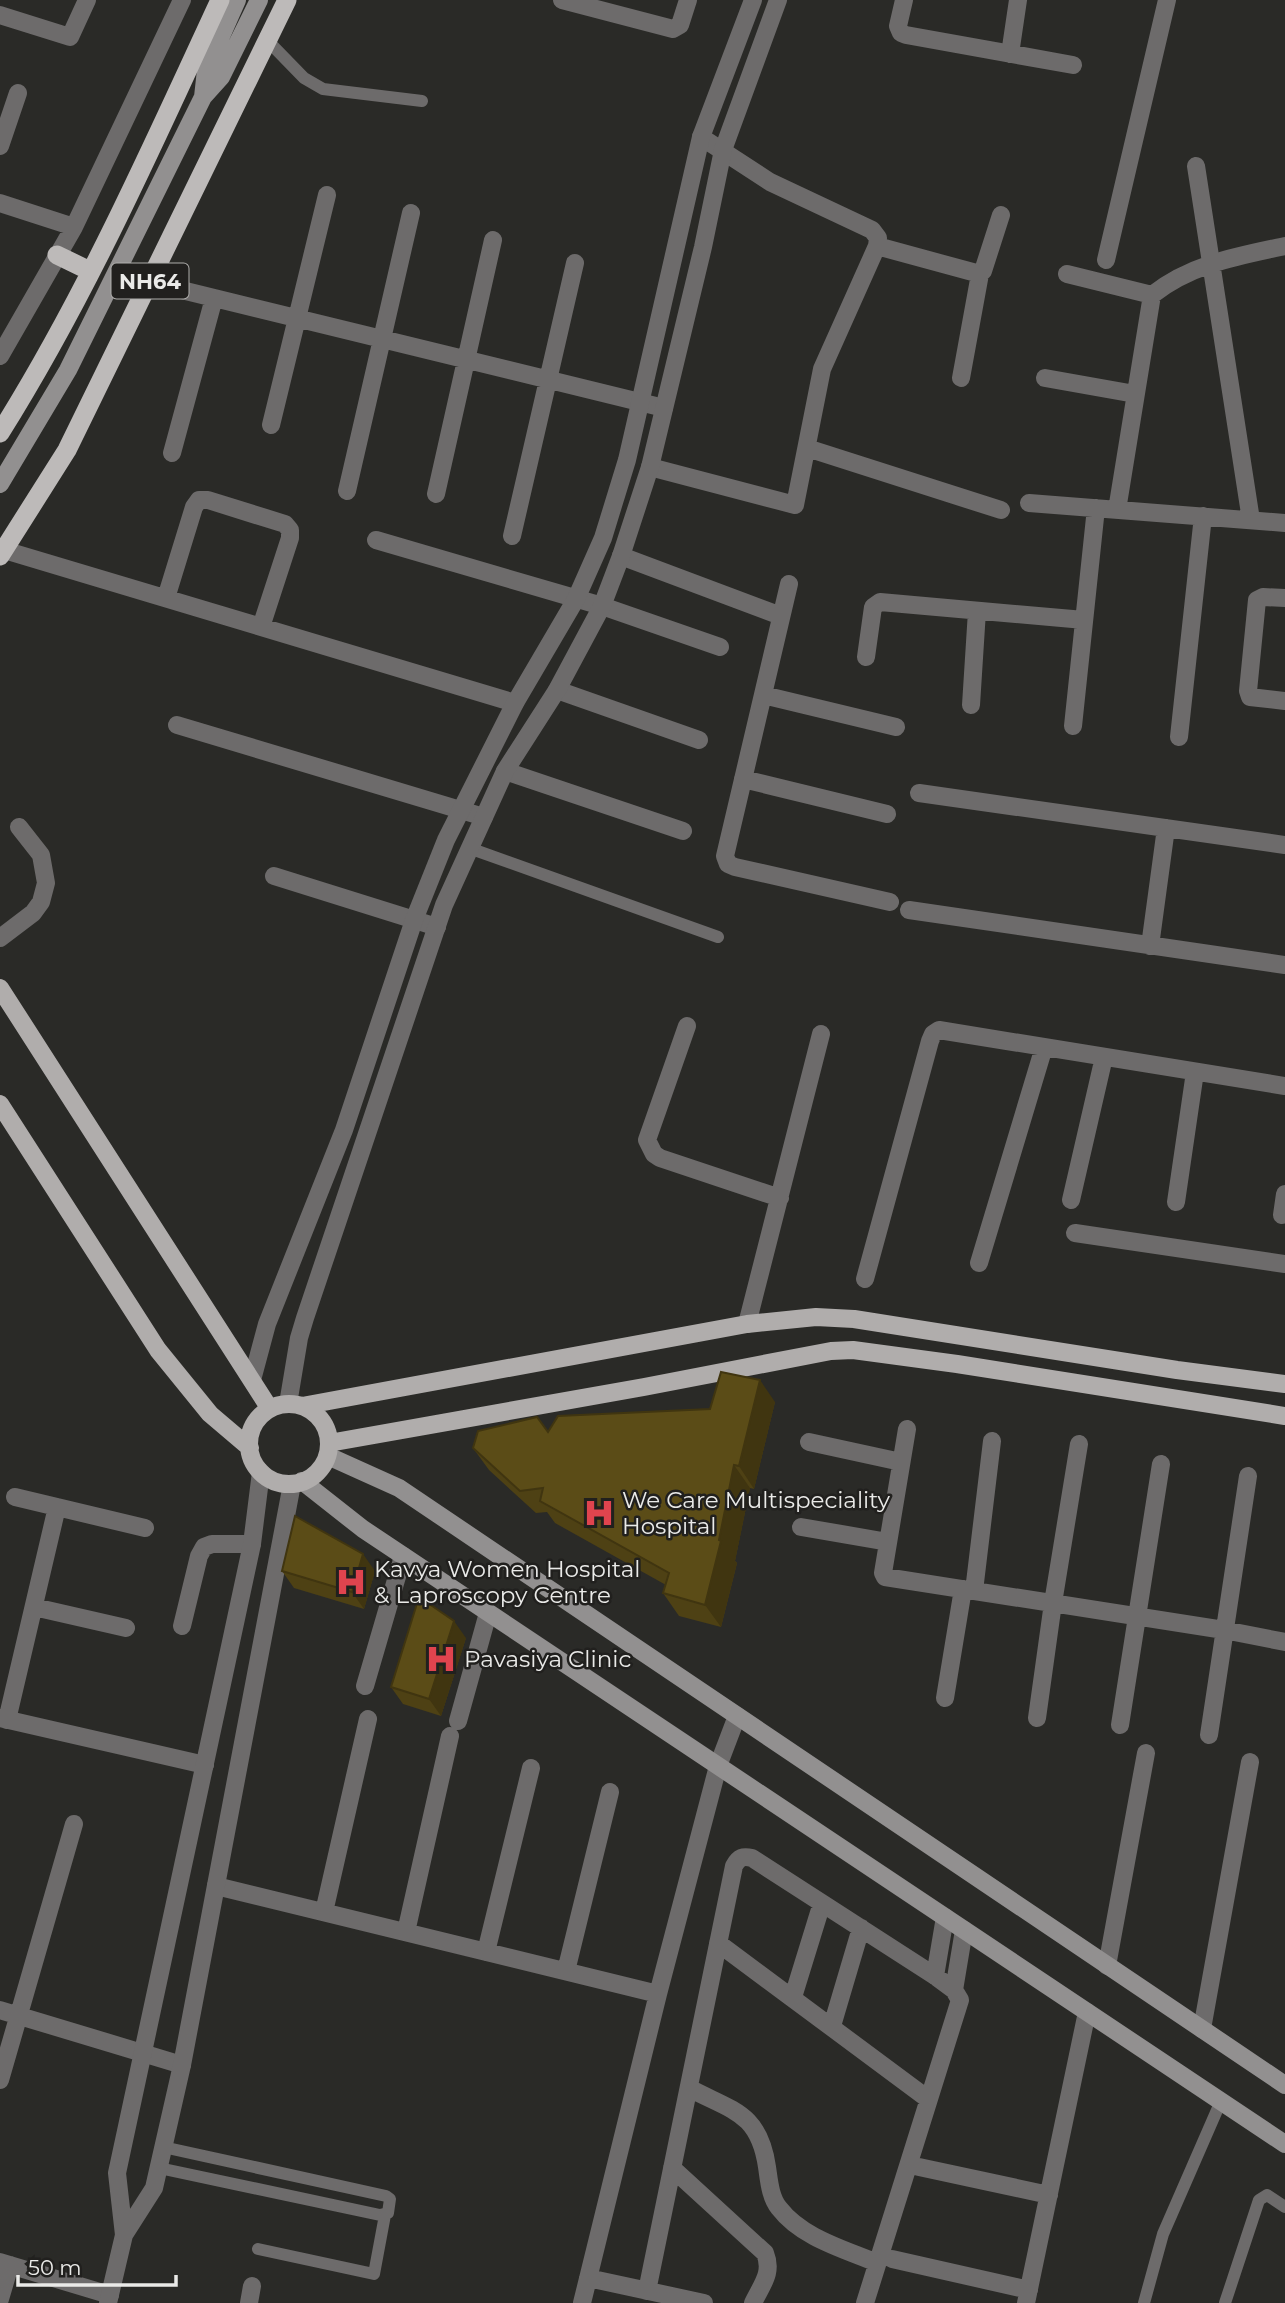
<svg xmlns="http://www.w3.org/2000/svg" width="1285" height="2303" font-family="Montserrat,sans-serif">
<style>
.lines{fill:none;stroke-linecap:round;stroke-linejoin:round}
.service{stroke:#6d6b6b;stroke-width:12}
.minor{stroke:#6d6b6b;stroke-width:18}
.tertiary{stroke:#6d6b6b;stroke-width:18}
.secondary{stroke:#929090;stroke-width:18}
.primary{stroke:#b0adac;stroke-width:18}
.trunk{stroke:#bdbab9;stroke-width:19}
.wall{fill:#4e4114}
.shaded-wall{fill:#403510}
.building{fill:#5b4c17;stroke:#403510;stroke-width:2}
.labels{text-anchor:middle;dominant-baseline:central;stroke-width:5;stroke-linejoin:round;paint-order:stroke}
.shield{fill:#21201e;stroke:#aeadab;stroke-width:2}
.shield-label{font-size:21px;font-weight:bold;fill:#eaeae8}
.poi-label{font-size:23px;fill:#eaeae8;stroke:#21201e;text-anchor:start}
</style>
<rect width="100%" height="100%" fill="#2a2a27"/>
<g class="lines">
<path class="service" d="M 267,40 L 304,78 L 323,89 L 422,101
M 469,848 L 718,937
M 159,2168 L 380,2215 L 388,2213 L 390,2199 L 386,2196 L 163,2147
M 258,2249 L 374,2274 L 385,2215
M 1144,2303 L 1163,2234 L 1221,2101
M 1225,2303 L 1259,2200 L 1267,2195 L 1285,2207"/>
<path class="minor" d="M 562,0 L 673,29 L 680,25 L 688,0
M 904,0 L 898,26 L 901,33 L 906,35 L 1073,65
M 0,15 L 70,37 L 87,0
M 1010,54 L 1018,0
M 0,146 L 18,93
M 1196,166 L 1251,520
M 0,203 L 74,227
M 877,246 L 980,274 L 983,271 L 1001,215
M 1106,260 L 1167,0
M 1067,274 L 1152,295
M 149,282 L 664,408
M 0,356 L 74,227 L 182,0
M 961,378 L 980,274
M 1045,378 L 1135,394
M 271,425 L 327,195
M 807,448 L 1001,510
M 172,453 L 214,298
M 650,467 L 795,505 L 822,369 L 877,246 L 878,238 L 872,230 L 770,182 L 701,137
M 347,491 L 411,213
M 436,494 L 493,240
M 1029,503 L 1285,523
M 1117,510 L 1152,295 C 1191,264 1238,256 1285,246
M 512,536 L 575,263
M 376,540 L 602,606 L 720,647
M 4,550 L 515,703
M 621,556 L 781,616
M 789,584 L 725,856 L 728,864 L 735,867 L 890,902
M 166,598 L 194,507 L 199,500 L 208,500 L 285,524 L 290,530 L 290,538 L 261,627
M 1285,598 L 1263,597 L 1257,600 L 1248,691 L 1250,697 L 1285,701
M 866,657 L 873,607 L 880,602 L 1084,620
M 557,690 L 699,740
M 763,695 L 896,727
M 971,705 L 977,611
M 177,725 L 484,817
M 1073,726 L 1096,508
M 1179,737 L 1203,516
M 505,771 L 683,831
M 743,779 L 887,814
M 919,793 L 1285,845
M 274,876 L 437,927
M 909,910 L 1285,965
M 0,938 L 33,913 L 41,902 L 46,883 L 41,855 L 19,827
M 1150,946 L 1166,828
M 687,1026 L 647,1140 L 654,1154 L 660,1158 L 780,1198
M 1071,1200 L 1104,1057
M 1176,1202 L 1195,1072
M 1282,1215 L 1285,1194
M 1075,1233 L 1285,1264
M 979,1263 L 1044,1047
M 865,1279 L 930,1041 L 933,1034 L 939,1030 L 1285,1086
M 747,1324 L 821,1034
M 907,1429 L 883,1573 L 885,1577 L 1224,1630 L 1285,1642
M 809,1442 L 901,1462
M 15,1497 L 145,1528
M 801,1527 L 888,1542
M 974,1591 L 992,1441
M 34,1607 L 126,1628
M 182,1626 L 199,1556 L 204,1547 L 212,1544 L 252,1544
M 365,1686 L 403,1556
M 945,1698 L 963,1589
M 0,1718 L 205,1765
M 1037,1718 L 1053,1603 L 1079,1444
M 7,1720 L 57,1507
M 458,1721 L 488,1613
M 1120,1725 L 1161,1464
M 1209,1735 L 1248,1476
M 216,1886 L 658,1994
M 324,1912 L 368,1719
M 406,1932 L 450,1736
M 718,1943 L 928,2099
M 486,1952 L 531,1768
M 1107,1966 L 1146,1753
M 566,1971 L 610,1792
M 935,1976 L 945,1917
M 954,1990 L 964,1930
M 793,1997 L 822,1903
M 0,2010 L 182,2065
M 832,2026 L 861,1928
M 1202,2029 L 1250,1762
M 0,2080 L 74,1824
M 689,2088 C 732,2111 759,2112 767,2167 C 769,2180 770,2197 779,2208 C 802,2238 844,2249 877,2263
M 919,2167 L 1049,2195
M 672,2168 L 765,2253 C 773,2273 762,2284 753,2303
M 892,2259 L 1029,2290
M 0,2262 L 110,2295
M 588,2278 L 704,2303
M 647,2291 L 734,1866 C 739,1857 743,1856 752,1858 L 935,1976 L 954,1990 L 960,2000 L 865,2303
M 0,2299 L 10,2265
M 249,2303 L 252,2286
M 582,2303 L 658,1994 L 718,1766 L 737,1716
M 1026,2303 L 1087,2012"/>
<path class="tertiary" d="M 252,1380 L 267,1324 L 344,1130 L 414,920 L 446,840 L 515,703 L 576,599 L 603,538 L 627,460 L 701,137 L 753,0
M 288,1404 L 299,1338 L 305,1318 L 444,905 L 505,771 L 557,690 L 602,606 L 621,556 L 650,467 L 703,247 L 723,150 L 778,0
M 124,2235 L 117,2173 L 252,1544 L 261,1472
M 108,2303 L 124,2235 L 154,2188 L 182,2065 L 292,1484"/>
<path class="secondary" d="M 203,97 L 206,70 L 237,0
M 0,484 L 68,370 L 203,97 L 221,77 L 259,0
M 328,1456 L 399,1488 L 1285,2085
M 302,1481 L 363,1529 L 1285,2144"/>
<path class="primary" d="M 0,988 L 270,1409
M 0,1104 L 158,1350 L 210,1414 L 250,1448
M249 1444a40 40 0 1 1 80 0a40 40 0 1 1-80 0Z
M 302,1406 L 747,1324 L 816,1317 L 854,1319 L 1177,1370 L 1285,1384
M 329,1443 L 644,1387 L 831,1351 L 853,1350 L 957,1364 L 1285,1416"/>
<path class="trunk" d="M 57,255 L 90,271
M 0,433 C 86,296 152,147 220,0
M 0,556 L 67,450 L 287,0"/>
</g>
<path class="wall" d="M 775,1402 L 754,1489 L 750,1488 L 735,1561 L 737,1563 L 721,1627 L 679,1616 L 663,1593 L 666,1585 L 555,1523 L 547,1512 L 536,1513 L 489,1470 L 473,1448 L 548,1432 L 710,1409 Z
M 282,1571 L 375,1571 L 364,1609 L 294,1588 Z
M 466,1638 L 441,1716 L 403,1704 L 391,1687 Z"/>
<path class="shaded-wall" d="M 760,1380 L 775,1402 L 754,1489 L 739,1466 Z
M 734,1465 L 750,1488 L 735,1561 L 737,1563 L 721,1627 L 705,1605 Z
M 363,1554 L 375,1571 L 364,1609 L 352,1592 Z
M 454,1621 L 466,1638 L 441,1716 L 429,1699 Z"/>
<path class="building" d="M 721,1372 L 760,1380 L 739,1466 L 734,1465 L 719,1540 L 721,1541 L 705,1605 L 663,1593 L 669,1573 L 540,1501 L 543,1488 L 520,1491 L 473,1448 L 478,1431 L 537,1417 L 548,1432 L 558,1416 L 710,1409 Z
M 295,1516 L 363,1554 L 352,1592 L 282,1571 Z
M 419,1597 L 454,1621 L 429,1699 L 391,1687 Z"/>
<defs>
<g id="hospital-bare" transform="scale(2.415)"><path d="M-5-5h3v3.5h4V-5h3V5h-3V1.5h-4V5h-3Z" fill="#e0444e" stroke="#21201e" stroke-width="2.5" paint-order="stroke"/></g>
</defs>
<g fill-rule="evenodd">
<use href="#hospital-bare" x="599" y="1513"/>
<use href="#hospital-bare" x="351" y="1582"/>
<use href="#hospital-bare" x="441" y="1659"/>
</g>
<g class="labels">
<rect class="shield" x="111.5" y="263.5" width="77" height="35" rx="5"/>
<g class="shield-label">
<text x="150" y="281">NH64</text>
</g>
<g class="poi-label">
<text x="622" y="1500">We Care Multispeciality<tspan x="622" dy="26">Hospital</tspan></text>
<text x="374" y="1569">Kavya Women Hospital<tspan x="374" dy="26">&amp; Laproscopy Centre</tspan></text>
<text x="464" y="1659">Pavasiya Clinic</text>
</g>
</g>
<path d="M18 2275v10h158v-10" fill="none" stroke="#eaeae8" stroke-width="3.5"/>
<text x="28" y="2275" font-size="21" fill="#eaeae8" stroke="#21201e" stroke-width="5" paint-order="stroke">50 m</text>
</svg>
